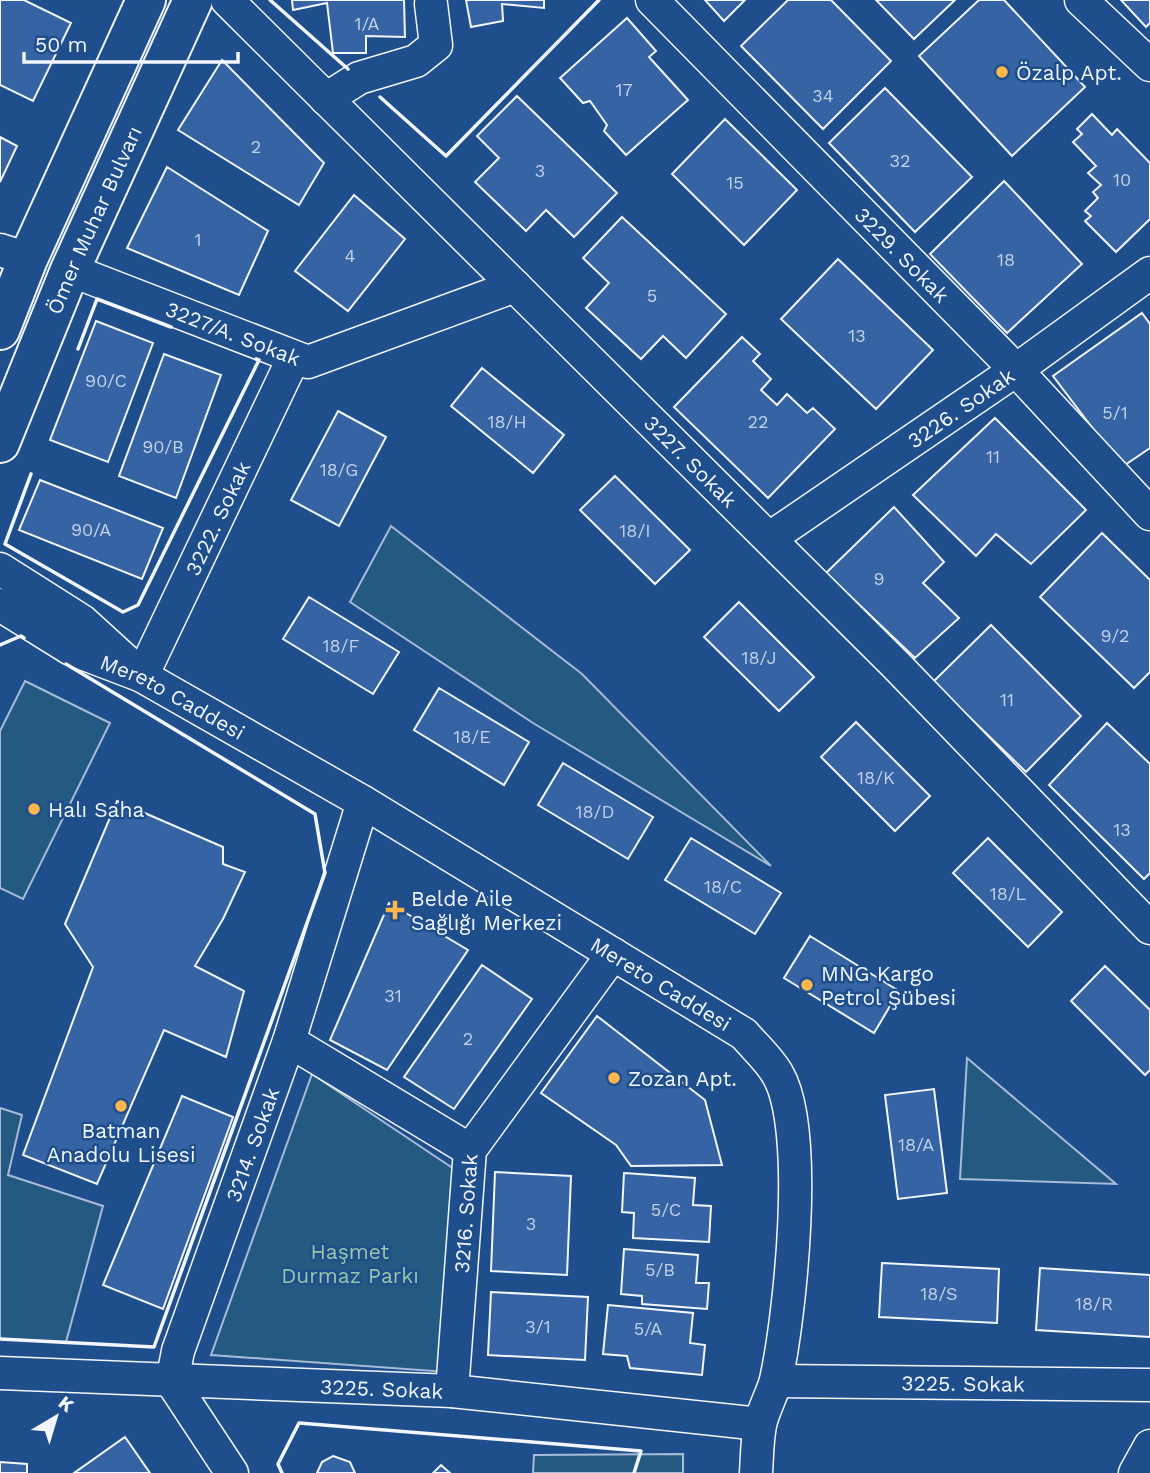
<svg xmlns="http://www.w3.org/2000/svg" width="1150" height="1473" font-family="'Work Sans',sans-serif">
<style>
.green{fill:#245a82;stroke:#a8bbd7;stroke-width:2}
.building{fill:#3563a3;stroke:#f2f6ff;stroke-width:2}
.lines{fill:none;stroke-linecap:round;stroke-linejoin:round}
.minor-casing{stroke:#f2f6ff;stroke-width:35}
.major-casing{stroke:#f2f6ff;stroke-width:42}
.minor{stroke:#1f4e8c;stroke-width:32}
.major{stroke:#1f4e8c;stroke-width:38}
.wall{stroke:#f2f6ff;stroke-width:3.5}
.poi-dot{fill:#ffb74d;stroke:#1f4e8c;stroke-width:2.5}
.labels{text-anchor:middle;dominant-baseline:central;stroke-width:5;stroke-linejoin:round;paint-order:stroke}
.number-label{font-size:18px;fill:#c3d1e8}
.poi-label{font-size:21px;fill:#f2f6ff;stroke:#1f4e8c;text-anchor:start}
.street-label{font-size:21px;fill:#f2f6ff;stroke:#1f4e8c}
.park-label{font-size:21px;fill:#97c8a6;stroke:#1f4e8c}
</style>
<rect width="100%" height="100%" fill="#1f4e8c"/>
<path class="green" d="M 391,526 L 582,674 L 771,866 L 533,723 L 350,602 Z
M 25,681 L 110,723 L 23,899 L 0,888 L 0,731 Z
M 967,1058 L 1116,1184 L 960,1179 Z
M 312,1074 L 454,1169 L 447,1372 L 211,1355 Z
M 0,1108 L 22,1115 L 8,1175 L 103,1206 L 66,1342 L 0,1339 Z
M 683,1454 L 683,1473 L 533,1473 L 534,1455 Z"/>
<path class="building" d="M 0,0 L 24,0 L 71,23 L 33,101 L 0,85 Z
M 292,0 L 404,0 L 405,37 L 366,36 L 366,53 L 333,53 L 327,3 L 293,10 Z
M 466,0 L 544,0 L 544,8 L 502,4 L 503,21 L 471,27 Z
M 705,0 L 745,0 L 724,21 Z
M 788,0 L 831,0 L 891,61 L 823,129 L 741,46 Z
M 876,0 L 955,0 L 914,39 Z
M 979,0 L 1004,0 L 1085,87 L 1012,156 L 919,56 Z
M 1121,0 L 1150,0 L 1150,23 L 1146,27 Z
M 627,18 L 656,51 L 649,57 L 688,100 L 626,155 L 604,131 L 607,125 L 590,101 L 583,103 L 560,78 Z
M 222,60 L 324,163 L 299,205 L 178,130 Z
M 885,88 L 972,177 L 915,232 L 829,143 Z
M 517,96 L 617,193 L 574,237 L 546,210 L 526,231 L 475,182 L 499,158 L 477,136 Z
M 1092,114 L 1112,135 L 1117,129 L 1150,163 L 1150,219 L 1116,252 L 1085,221 L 1091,216 L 1085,211 L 1098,198 L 1093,192 L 1101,185 L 1088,173 L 1096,166 L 1073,142 L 1082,134 L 1077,129 Z
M 725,119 L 797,190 L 744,245 L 672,174 Z
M 0,137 L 17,146 L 0,182 Z
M 167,167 L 268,231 L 239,295 L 127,248 Z
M 1004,181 L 1082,264 L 1007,333 L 930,254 Z
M 354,195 L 405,239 L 348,311 L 295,271 Z
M 622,217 L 726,314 L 686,358 L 663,336 L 641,359 L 586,308 L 609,283 L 583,258 Z
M 838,259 L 933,350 L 876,409 L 781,319 Z
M 1142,313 L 1150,324 L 1150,448 L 1122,467 L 1053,376 Z
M 96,321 L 153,343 L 108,462 L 50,440 Z
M 742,337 L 760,354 L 753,361 L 771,379 L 761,390 L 777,405 L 787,394 L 807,413 L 813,408 L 835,429 L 768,498 L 674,407 Z
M 164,354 L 221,375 L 176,498 L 119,476 Z
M 482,368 L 564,435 L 533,473 L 451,406 Z
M 338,411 L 386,437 L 339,526 L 291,500 Z
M 995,418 L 1086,510 L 1031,564 L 996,534 L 976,556 L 913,495 Z
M 615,476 L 690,550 L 655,584 L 580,510 Z
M 40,480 L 163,528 L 142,579 L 19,530 Z
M 894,507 L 944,562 L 923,583 L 959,618 L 915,658 L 826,573 Z
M 1102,533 L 1150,580 L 1150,672 L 1134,688 L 1040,597 Z
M 309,597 L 399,652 L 373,694 L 283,639 Z
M 739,602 L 814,677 L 779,711 L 704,637 Z
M 991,625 L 1081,716 L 1026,772 L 933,682 Z
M 439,688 L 529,742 L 504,785 L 414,730 Z
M 856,722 L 930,796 L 895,831 L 821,757 Z
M 1107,723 L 1150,764 L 1150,873 L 1144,879 L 1049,785 Z
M 563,763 L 653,817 L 628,859 L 538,805 Z
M 117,801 L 223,847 L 223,864 L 245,872 L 223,919 L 195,966 L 244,991 L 226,1057 L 164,1030 L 97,1184 L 23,1155 L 93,967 L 65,924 Z
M 691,838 L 781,893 L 755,934 L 665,880 Z
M 988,838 L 1062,912 L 1028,947 L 953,873 Z
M 389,903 L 468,950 L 387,1070 L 330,1040 Z
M 810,936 L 899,991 L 874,1033 L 784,978 Z
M 482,965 L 532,999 L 454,1109 L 404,1077 Z
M 1105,966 L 1150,1010 L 1150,1070 L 1145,1075 L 1071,1001 Z
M 597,1016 L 705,1100 L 722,1165 L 631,1166 L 616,1145 L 541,1093 Z
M 934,1089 L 947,1193 L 898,1199 L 885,1095 Z
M 182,1096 L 233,1117 L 163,1309 L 103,1285 Z
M 495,1172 L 571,1176 L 567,1275 L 491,1271 Z
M 624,1173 L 695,1178 L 693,1205 L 711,1206 L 709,1242 L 633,1238 L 634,1213 L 622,1212 Z
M 624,1249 L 698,1255 L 696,1283 L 709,1283 L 707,1309 L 642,1304 L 642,1296 L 621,1294 Z
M 882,1263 L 999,1269 L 997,1323 L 879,1317 Z
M 1040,1268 L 1150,1275 L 1150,1337 L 1036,1330 Z
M 491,1292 L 588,1297 L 585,1360 L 488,1355 Z
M 608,1305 L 693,1313 L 690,1343 L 705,1345 L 702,1375 L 630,1368 L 627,1356 L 603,1354 Z
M 125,1437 L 150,1473 L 74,1473 Z
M 333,1456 L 350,1462 L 355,1473 L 317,1473 L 322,1462 Z
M 0,1462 L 27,1464 L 27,1473 L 0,1473 Z
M 441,1465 L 450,1473 L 433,1473 Z"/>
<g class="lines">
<g class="minor-casing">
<g id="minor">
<path id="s1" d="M 227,0 L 896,665 L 1150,928"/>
<path id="s2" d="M 652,0 L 1016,370 L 1150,514"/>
<path d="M 1081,0 L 1150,65"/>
<path d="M 326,99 L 359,78 L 416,61 L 436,45 L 431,4"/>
<path d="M 0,250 L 28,259"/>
<path id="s3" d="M 70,270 L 308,362 L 515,286"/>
<path id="s4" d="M 770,538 L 1016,370 L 1150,273"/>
<path d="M 0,569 L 82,621 L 128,663"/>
<path id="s5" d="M 0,605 L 71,649 L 142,676 L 363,802 L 744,1034 C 755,1047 770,1060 778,1075 C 810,1130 790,1316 776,1380 C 772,1395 763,1410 760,1425 C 757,1441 757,1457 756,1473"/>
<path id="s6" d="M 142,676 L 293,359"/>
<path d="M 289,1041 L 470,1150"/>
<path id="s7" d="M 0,1373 L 452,1391 L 760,1424"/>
<path id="s8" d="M 776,1381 L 1150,1385"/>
<path id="s9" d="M 452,1391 L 470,1150 L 613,954"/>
<path id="s10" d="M 232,1473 L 172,1382 L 178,1351 L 289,1041 L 363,802"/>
<path d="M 1135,1473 L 1150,1446"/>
</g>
</g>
<g class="major-casing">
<g id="major">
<path d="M 0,330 L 28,259 L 146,0"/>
<path id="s11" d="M 0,443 L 70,270 L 193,0"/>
</g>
</g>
<use href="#minor" class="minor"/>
<use href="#major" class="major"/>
<path class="wall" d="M 270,0 L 348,69
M 380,97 L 446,156 L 599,0
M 78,349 L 97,299 L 171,327
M 31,474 L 5,544 L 123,612 L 138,605 L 259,360 L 256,359
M 0,645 L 21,636 L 24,638
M 0,1339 L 154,1347 L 325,873 L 315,814 L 66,664
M 282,1473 L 278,1464 L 299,1423 L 641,1451 L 634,1473"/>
</g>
<g class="poi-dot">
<circle cx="1002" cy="72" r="7"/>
<circle cx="34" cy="809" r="7"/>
<path d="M391.5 899.5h7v7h7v7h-7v7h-7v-7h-7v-7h7z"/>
<circle cx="807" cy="985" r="7"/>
<circle cx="614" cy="1078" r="7"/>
<circle cx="121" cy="1106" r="7"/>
</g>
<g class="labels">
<g class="number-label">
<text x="367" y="23">1/A</text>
<text x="624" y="89">17</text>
<text x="823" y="95">34</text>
<text x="256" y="146">2</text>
<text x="900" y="160">32</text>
<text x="540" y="170">3</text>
<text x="1122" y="179">10</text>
<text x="735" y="182">15</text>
<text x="198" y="239">1</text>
<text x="350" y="255">4</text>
<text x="1006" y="259">18</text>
<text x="652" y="295">5</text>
<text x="857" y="335">13</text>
<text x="106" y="380">90/C</text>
<text x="1115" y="412">5/1</text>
<text x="507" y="421">18/H</text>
<text x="758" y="421">22</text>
<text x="163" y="446">90/B</text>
<text x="993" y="456">11</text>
<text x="339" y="469">18/G</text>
<text x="91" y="529">90/A</text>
<text x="635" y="530">18/I</text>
<text x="879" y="578">9</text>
<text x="1115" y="635">9/2</text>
<text x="341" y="645">18/F</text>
<text x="759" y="657">18/J</text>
<text x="1007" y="699">11</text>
<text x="472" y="736">18/E</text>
<text x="876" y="777">18/K</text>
<text x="595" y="811">18/D</text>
<text x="1122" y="829">13</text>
<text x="723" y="886">18/C</text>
<text x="1008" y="893">18/L</text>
<text x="393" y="995">31</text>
<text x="468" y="1038">2</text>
<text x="916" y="1144">18/A</text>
<text x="666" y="1209">5/C</text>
<text x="531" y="1223">3</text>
<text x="660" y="1269">5/B</text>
<text x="939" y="1293">18/S</text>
<text x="1094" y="1303">18/R</text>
<text x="538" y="1326">3/1</text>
<text x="648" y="1328">5/A</text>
</g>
<g class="poi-label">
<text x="1016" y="72">Özalp Apt.</text>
<text x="48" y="809">Halı Saha</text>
<text x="411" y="898">Belde Aile<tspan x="411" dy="24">Sağlığı Merkezi</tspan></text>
<text x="821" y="973">MNG Kargo<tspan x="821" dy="24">Petrol Şübesi</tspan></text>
<text x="628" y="1078">Zozan Apt.</text>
<text x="121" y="1130" text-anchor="middle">Batman<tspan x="121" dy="24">Anadolu Lisesi</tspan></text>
</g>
<g class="street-label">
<text stroke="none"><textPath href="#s11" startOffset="242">Ömer Muhar Bulvarı</textPath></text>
<text stroke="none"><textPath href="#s2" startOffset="357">3229. Sokak</textPath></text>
<text stroke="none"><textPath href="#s3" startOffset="175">3227/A. Sokak</textPath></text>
<text stroke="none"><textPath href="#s4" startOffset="231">3226. Sokak</textPath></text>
<text stroke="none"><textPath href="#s1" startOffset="654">3227. Sokak</textPath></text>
<text stroke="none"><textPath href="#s6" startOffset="175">3222. Sokak</textPath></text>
<text stroke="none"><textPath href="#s5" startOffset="196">Mereto Caddesi</textPath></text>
<text stroke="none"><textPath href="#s5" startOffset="763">Mereto Caddesi</textPath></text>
<text stroke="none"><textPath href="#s10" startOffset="360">3214. Sokak</textPath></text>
<text stroke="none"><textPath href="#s9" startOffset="178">3216. Sokak</textPath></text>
<text stroke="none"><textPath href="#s8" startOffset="187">3225. Sokak</textPath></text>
<text stroke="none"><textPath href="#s7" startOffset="382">3225. Sokak</textPath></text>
</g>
<g class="park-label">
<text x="350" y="1251">Haşmet<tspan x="350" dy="24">Durmaz Parkı</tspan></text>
</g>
</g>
<g transform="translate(56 1417) rotate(38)" stroke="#1f4e8c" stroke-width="5" paint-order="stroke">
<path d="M0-5L12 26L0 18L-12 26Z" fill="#f2f6ff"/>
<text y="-10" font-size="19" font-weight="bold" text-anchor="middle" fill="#f2f6ff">K</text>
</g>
<path d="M24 52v10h214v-10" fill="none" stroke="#f2f6ff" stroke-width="3.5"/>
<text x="35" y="52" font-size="21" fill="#f2f6ff" stroke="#1f4e8c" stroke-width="5" paint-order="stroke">50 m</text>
</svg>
